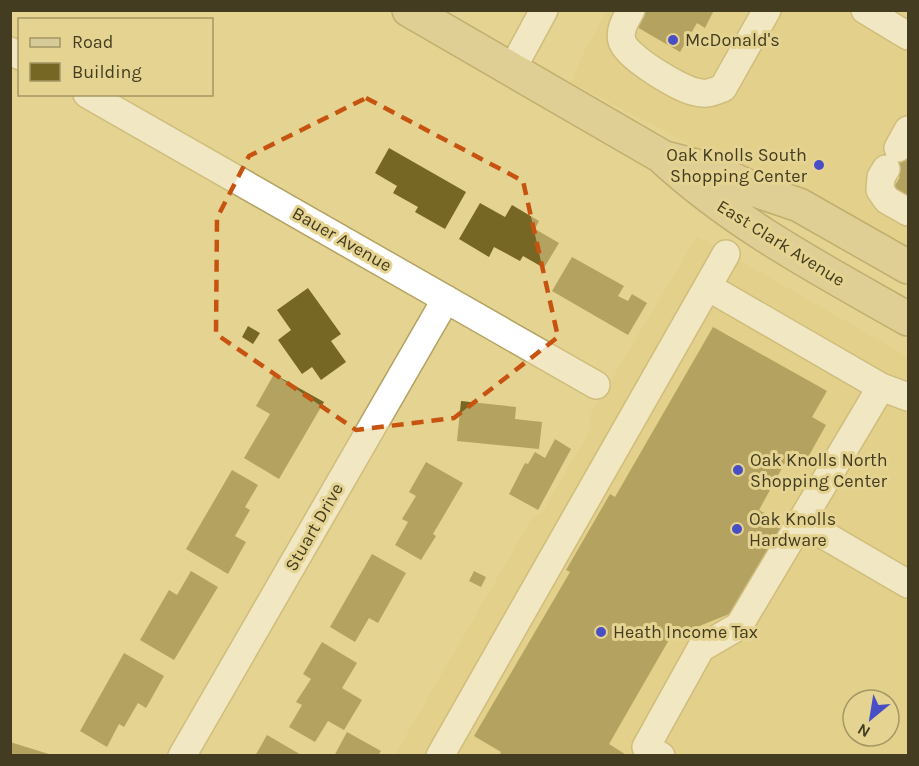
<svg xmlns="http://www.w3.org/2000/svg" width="919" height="766" font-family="Karla,sans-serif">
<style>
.built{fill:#dfcc81;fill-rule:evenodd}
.building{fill:#776725}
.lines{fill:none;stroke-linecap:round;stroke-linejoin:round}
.minor-casing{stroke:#b3a261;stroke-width:30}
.major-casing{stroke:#938344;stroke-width:36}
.minor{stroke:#fff;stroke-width:27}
.major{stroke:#d8cb9a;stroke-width:33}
.marked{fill:none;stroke:#c75310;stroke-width:4.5;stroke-dasharray:12 8;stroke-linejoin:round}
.poi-dot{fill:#484fc4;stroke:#e5d391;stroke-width:2}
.labels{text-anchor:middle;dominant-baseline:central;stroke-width:6;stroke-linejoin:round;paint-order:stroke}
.poi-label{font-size:18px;fill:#433c21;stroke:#e5d391;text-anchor:start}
.street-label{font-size:18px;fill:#433c21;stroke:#e5d391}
</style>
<rect width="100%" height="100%" fill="#e5d391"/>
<path class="built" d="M 607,11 L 908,11 L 908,259 L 571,82 L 585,50 Z
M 697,236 L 908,357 L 908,755 L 394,756 L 533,516 L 542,513 L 591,428 L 589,417 ZM 853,700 L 889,700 L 889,736 L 853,736 Z"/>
<path class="building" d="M 637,10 L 714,10 L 705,28 L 697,23 L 680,52 L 630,23 Z
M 891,143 L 908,154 L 908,198 L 893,189 L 900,177 L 878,164 Z
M 389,148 L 466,192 L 445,229 L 415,212 L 418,207 L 393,193 L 397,186 L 375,173 Z
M 480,203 L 505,217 L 512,205 L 539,221 L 535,229 L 559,243 L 544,268 L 523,256 L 520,261 L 494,247 L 489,257 L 459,239 Z
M 572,257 L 624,286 L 618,296 L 628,301 L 632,294 L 647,303 L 628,335 L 552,291 Z
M 308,288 L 341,334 L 331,341 L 346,362 L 321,380 L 312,367 L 302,374 L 278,340 L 291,330 L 277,310 Z
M 248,326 L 260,333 L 253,344 L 242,337 Z
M 713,327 L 827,391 L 812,417 L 826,425 L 807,459 L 792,450 L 759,510 L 785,525 L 734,612 L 670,638 L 609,744 L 628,756 L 499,756 L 501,752 L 474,736 L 570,572 L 566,570 L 610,494 L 615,497 Z
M 274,374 L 324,402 L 279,479 L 244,458 L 270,414 L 256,406 Z
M 461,401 L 516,407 L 515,419 L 542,422 L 539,449 L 457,441 Z
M 555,439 L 571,449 L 538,510 L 509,494 L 525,463 L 528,464 L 535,452 L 545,458 Z
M 426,462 L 463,483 L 433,534 L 436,536 L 421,560 L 395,545 L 408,522 L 402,519 L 416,496 L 409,492 Z
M 232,470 L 258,485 L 245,507 L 250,510 L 235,536 L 246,542 L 228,574 L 186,549 Z
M 372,554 L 406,573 L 378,623 L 369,618 L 355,642 L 330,627 Z
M 191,571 L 218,587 L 174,660 L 140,640 L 169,590 L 177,595 Z
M 474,571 L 486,577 L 481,587 L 469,581 Z
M 322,642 L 357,663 L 342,688 L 362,700 L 344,730 L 328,721 L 315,742 L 289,727 L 302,705 L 296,702 L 311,679 L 303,674 Z
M 124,653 L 164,676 L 146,708 L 138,703 L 124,727 L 119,724 L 107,747 L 80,731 Z
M 347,732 L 381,751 L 378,756 L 334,756 Z
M 267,735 L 303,756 L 255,756 Z
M 10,742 L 52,755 L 52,756 L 10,756 Z"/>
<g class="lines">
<g class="minor-casing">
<path id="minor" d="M 631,10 C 626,20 619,29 622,41 C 626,57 680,89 696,92 C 707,95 713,92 723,88 L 767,10
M 865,10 L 908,36
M 10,51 L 20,56
M 511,71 L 544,10
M 87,94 L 596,385
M 898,148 L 908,130
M 886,169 L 881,177 L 880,190 L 887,200 L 908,212
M 708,287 L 881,387 L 908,397
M 800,521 L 908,584
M 182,756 L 446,299
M 440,756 L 726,254
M 661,756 L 646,747 L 701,648 L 739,626 L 881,387"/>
</g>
<g class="major-casing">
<path id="major" d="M 409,10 L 661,156 C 734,224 822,270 908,319
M 665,158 L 715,171 L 755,190 L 799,205 L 908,267"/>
</g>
<use href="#minor" class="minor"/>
<use href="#major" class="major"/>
</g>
<path d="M0 0H919V766H0ZM 366,98 L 523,181 L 558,337 L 454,418 L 356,430 L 216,334 L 217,218 L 249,156 Z" fill="#e5d391" fill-opacity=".55" fill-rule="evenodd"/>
<path class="marked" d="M 366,98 L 523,181 L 558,337 L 454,418 L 356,430 L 216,334 L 217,218 L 249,156 Z"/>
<g class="poi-dot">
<circle cx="673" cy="40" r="6"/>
<circle cx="819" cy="165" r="6"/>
<circle cx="738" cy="470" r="6"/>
<circle cx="737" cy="529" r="6"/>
<circle cx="601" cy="632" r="6"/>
</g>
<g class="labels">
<g class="poi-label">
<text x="685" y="40">McDonald's</text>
<text x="807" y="155" text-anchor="end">Oak Knolls South<tspan x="807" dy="21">Shopping Center</tspan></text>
<text x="750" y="460">Oak Knolls North<tspan x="750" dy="21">Shopping Center</tspan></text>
<text x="749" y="519">Oak Knolls<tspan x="749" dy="21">Hardware</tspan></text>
<text x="613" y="632">Heath Income Tax</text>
</g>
<g class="street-label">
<text transform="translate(342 239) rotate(30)">Bauer Avenue</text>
<text transform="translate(781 243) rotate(32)">East Clark Avenue</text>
<text transform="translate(314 527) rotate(-60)">Stuart Drive</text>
</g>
</g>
<rect width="919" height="766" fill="none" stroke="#433c21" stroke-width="24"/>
<rect x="18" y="18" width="195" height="78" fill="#e5d391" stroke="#a49764" stroke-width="1.5"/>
<rect x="30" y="38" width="30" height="9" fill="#d8cb9a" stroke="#a49764" stroke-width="1.5"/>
<text x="72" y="48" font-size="18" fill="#433c21">Road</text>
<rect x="30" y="63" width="30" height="18" fill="#776725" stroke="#a49764" stroke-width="1.5"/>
<text x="72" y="78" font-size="18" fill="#433c21">Building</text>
<g transform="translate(871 718) rotate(210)"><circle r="28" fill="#e5d391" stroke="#a49764" stroke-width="1.5"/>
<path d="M0-4.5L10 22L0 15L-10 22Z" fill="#484fc4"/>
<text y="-9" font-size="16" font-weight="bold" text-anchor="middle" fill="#433c21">N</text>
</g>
</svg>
